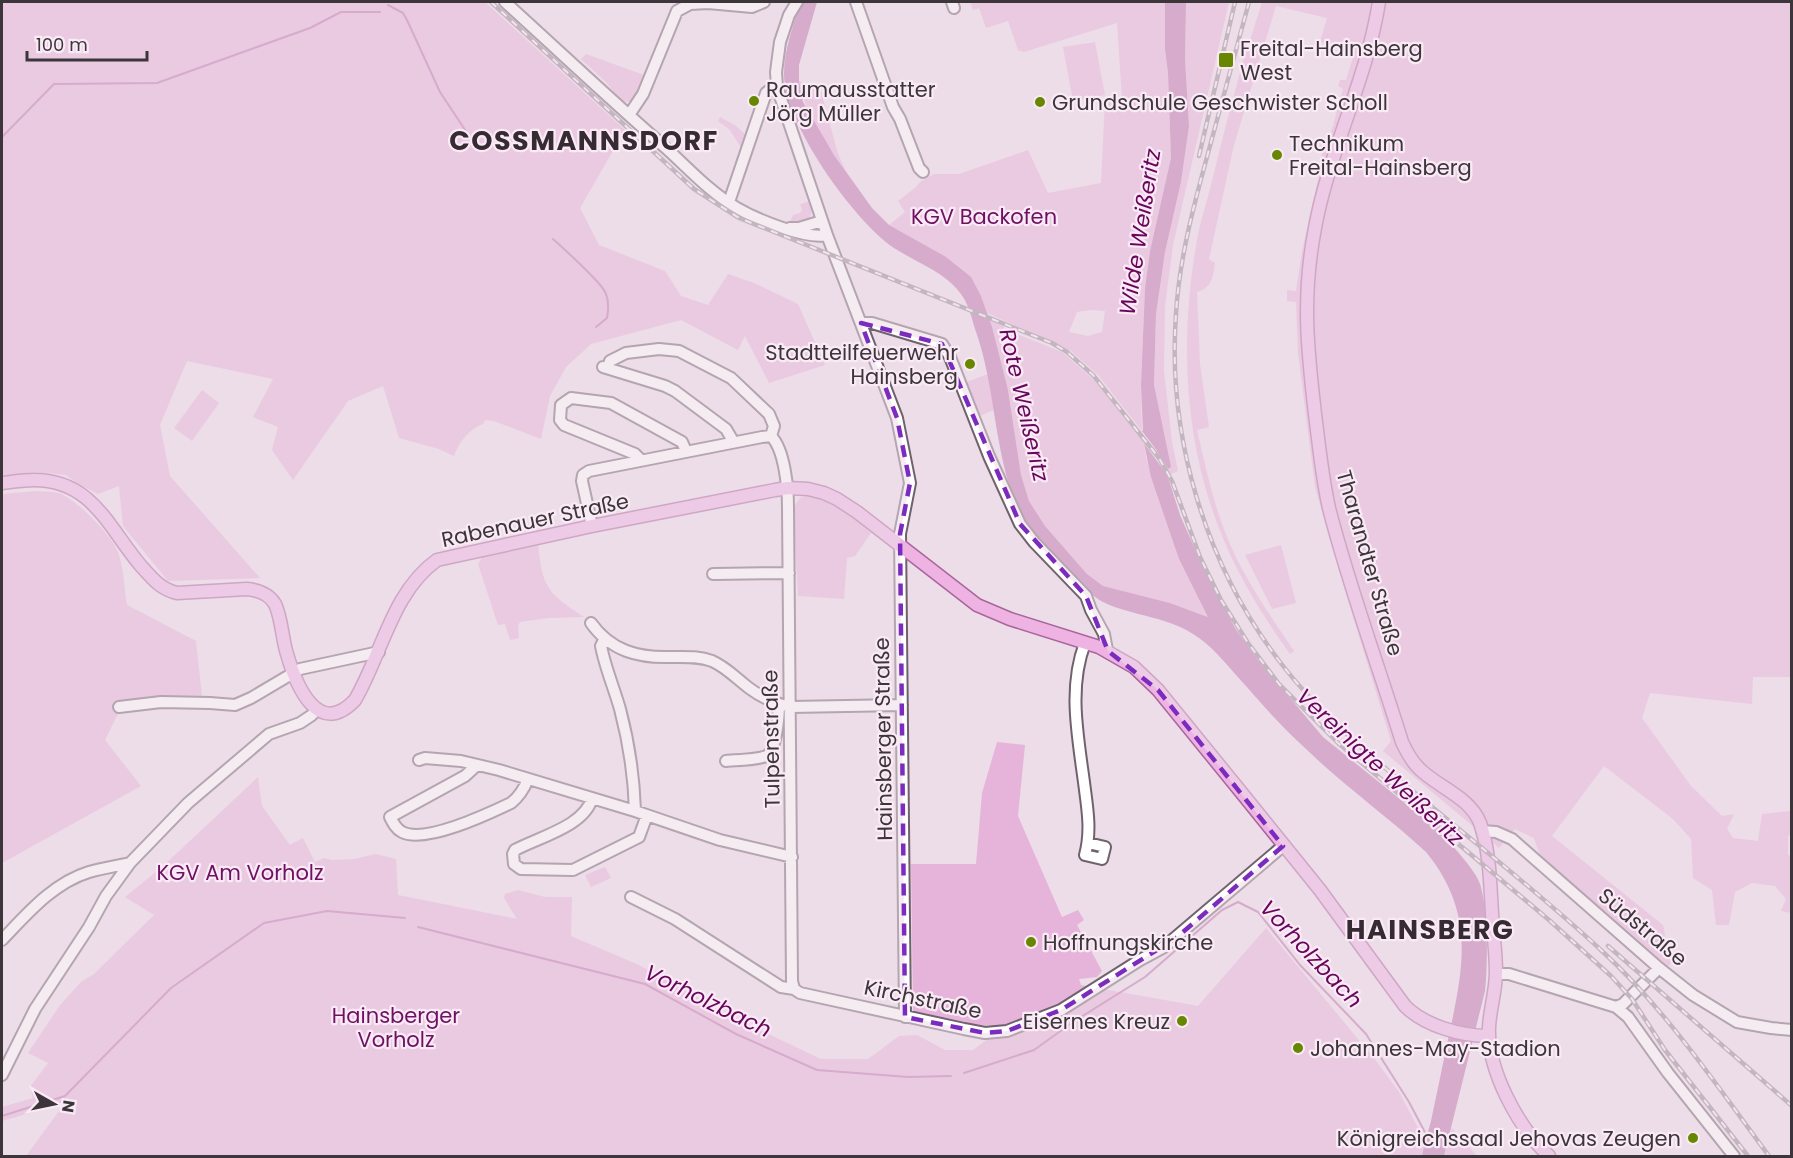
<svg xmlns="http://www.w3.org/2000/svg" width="1793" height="1158" font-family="Poppins,sans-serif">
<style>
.green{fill:#e6b4da;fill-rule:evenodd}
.water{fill:#bb6fac}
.pier{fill:#ecdde8}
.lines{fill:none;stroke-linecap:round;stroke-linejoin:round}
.stream{stroke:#bb6fac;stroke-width:2}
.minor-casing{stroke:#70626d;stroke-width:14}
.major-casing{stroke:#a9669c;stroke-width:15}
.minor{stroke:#fff;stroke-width:10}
.major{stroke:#eeb3e3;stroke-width:12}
.rail-casing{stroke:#938890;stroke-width:4.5}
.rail{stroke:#faeaf6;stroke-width:2;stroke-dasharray:7;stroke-linecap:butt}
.marked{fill:none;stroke:#7b2cbf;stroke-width:4.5;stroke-dasharray:12 8;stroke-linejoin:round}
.poi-dot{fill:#678701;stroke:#faeaf6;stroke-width:2}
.labels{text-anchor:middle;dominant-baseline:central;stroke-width:4.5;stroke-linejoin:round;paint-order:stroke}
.poi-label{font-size:21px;fill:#3c363b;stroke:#faeaf6;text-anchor:start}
.park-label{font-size:21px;fill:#6f1162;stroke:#faeaf6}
.street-label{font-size:21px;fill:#3c363b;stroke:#faeaf6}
.water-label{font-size:22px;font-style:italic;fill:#68065c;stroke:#faeaf6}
.district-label{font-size:27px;font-weight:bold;letter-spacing:1.5px;fill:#362a33;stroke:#faeaf6}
</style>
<rect width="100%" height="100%" fill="#ecdde8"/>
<path class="green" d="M 2,2 L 485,2 L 625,130 L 580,208 L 599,245 L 665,271 L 681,296 L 708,305 L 728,274 L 754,283 L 798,304 L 825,365 L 769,383 L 745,336 L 738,350 L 681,320 L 591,344 L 566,367 L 550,396 L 541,439 L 494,421 L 485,420 L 483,424 C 469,429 459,442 454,456 L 439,449 L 399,438 L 383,386 L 348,401 L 293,480 L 272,450 L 278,427 L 253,417 L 273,379 L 187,361 L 160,425 L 170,476 L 260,578 L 168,581 L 123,526 L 119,486 L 98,494 L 78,484 L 66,475 L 36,472 L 2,476 Z
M 970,2 L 1165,2 L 1165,49 L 1168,73 L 1171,158 L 1150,251 L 1145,288 L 1141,385 L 1142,431 L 1098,375 L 1071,351 L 987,313 L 981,296 L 919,242 L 889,225 L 905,212 L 898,201 L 916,187 L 920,182 L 934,174 L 959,174 L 1028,150 L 1048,193 L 1101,183 L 1105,99 L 1122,99 L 1117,23 L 1024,52 L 1018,50 L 1008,21 L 986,28 L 979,8 L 973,10 ZM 1090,310 L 1105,311 L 1102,332 L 1088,336 L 1069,332 L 1077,312 Z
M 1186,2 L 1229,2 L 1173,245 L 1165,306 L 1164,371 L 1172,442 L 1178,471 L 1171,474 L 1168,469 L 1154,385 L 1156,314 L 1165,252 L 1181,182 L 1189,126 L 1185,59 Z
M 1262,2 L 1791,2 L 1791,677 L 1753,677 L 1752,704 L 1650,693 L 1642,718 L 1691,786 L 1722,816 L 1734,814 L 1727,829 L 1733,838 L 1758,841 L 1762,814 L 1791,811 L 1791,834 L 1788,836 L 1788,855 L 1792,856 L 1791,913 L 1781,911 L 1786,899 L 1775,886 L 1752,883 L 1735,892 L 1729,925 L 1716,925 L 1712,890 L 1693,878 L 1691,839 L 1673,819 L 1604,766 L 1552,836 L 1663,925 L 1671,963 L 1668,967 L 1608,917 L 1539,853 L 1534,838 L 1515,829 L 1499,848 L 1383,751 L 1391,741 L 1333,551 L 1315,487 L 1298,353 L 1296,302 L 1287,301 L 1287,290 L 1296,291 L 1302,251 L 1323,157 L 1320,150 L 1321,145 L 1329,140 L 1343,89 L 1338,86 L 1340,80 L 1346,80 L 1355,51 L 1320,42 L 1327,18 L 1276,6 L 1234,145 L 1209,259 L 1215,263 C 1213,277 1212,288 1197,292 L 1200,364 L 1209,427 L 1197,430 C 1205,464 1212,499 1225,532 C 1241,574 1269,614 1294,651 L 1290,654 C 1262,615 1236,573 1219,528 C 1184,440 1180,339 1196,246 C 1199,224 1207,202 1212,181 C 1220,148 1228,116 1237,84 C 1244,56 1254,29 1262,2 Z
M 1095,42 L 1105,95 L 1073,101 L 1063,47 Z
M 586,54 L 644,75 L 633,101 L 628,102 L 621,101 L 606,82 L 582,60 L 580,60 Z
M 799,81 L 821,91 L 838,154 L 846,171 C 826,144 805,115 799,81 Z
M 720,117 L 736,126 L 748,137 L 743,151 L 730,130 L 718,121 Z
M 810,201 C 815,218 807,225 790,222 L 793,215 L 800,213 L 802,210 L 800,204 Z
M 989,320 L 1004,326 L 1004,329 L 1062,352 L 1092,378 L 1144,443 L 1146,457 L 1179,559 L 1209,617 L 1170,603 L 1103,586 L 1087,574 L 1045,526 L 1029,501 L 1021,475 L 1008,390 Z
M 988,374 L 994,410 L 977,417 L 964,383 Z
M 202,390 L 219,403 L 192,441 L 174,428 Z
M 36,491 C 43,492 52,491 59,493 C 76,499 115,538 119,555 C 124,571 124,589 127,605 L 196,641 L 202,696 L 133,700 L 118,714 L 105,740 L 141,786 L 2,863 L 2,494 Z
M 806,496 C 833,499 851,516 871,533 L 855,556 L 847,558 L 844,599 L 798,596 L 793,508 L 800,498 Z
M 538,543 C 542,587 547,593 584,617 L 548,618 L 520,622 L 518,625 L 519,638 L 510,640 L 505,624 L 498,625 L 478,564 L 484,554 Z
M 1281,545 L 1296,603 L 1272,609 L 1245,555 Z
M 997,742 L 1025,745 L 1018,816 L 1062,917 L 1078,910 L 1084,920 L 1077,925 L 1102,971 L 1097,977 L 1079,979 L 1081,985 L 1198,1006 L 1266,928 L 1377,1062 L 1399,1092 L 1425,1141 L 1422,1156 L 26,1156 L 65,1103 L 2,1121 L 2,1107 L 33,1098 L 30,1087 L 48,1063 L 28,1053 L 60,1005 L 81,982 L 94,974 L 154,915 L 125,897 L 162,867 L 258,777 L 262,806 L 290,845 L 303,838 L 315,862 L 324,858 L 332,860 L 354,859 L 376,854 L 396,859 L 398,895 L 517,919 L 504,898 L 505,894 L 518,890 L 545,897 L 572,897 L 571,936 L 639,965 L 730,1016 L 821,1059 L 868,1059 L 899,1036 L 917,1035 L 945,1050 L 973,1050 L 1004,1027 L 961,1023 L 913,1011 L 911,864 L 976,864 L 982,793 Z
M 605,867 L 611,878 L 591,887 L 585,875 Z
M 1452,1128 L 1477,1156 L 1444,1156 Z"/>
<path class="water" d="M 800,2 L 817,2 L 799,65 L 799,81 L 803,102 L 834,155 L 872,208 L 889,225 L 946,257 L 971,277 L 981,296 L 992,327 L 1008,390 L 1021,475 L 1029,501 L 1045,526 L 1087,574 L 1103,586 L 1170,603 L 1208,617 L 1179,559 L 1151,477 L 1144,443 L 1138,435 L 1143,430 L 1141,385 L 1145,288 L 1150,251 L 1171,158 L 1168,73 L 1165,49 L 1165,2 L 1186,2 L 1185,59 L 1189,126 L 1181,182 L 1165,252 L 1156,314 L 1154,385 L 1171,467 L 1168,469 L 1171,474 L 1168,477 L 1180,515 L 1201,563 L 1235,628 L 1258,660 L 1323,737 L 1437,829 C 1448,841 1476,870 1480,884 C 1488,909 1488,964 1485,991 L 1444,1156 L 1422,1156 C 1424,1144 1428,1133 1431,1121 C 1437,1092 1443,1064 1449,1035 C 1464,966 1475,912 1426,852 C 1387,816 1343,785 1305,748 C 1284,729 1265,708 1246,686 C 1231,670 1216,650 1199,638 C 1170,616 1134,617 1103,602 C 1086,593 1040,549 1030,531 C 992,471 999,394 975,329 C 972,319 969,306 963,297 C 948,273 917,263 894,248 C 853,220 784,123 784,74 C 784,49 794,25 800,2 Z"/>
<path class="pier" d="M 1142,431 L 1155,448 L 1171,474 L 1168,476 L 1138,435 Z"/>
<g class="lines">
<path class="stream" d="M 388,5 L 403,13 L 407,20 L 440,92 L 477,148
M 2,137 L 54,84 L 157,83 L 310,28 L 341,12 L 380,12
M 553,239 C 564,249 574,258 585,269 C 601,286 612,291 607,318 L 596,327
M 418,927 L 645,984 L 736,1034 L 817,1070 L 908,1077 L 951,1076
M 964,1073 L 1034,1050 L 1073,1022 L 1145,977 L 1222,910 L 1238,902 L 1258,912 L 1300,965 L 1366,1034 L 1409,1102 L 1428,1138
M 2,1116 L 65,1096 L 171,988 L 264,923 L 327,911 L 405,918"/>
<g class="minor-casing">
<path id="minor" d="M 505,2 C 559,51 612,101 667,149 C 689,169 711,193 737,208 C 756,219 806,240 827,235
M 797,2 L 789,15 L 780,42 L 776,72 L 777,87 L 827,235 L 897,418 L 910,483 L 900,534 L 905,1017
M 856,2 L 893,107 L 900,119 L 919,168 L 923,172
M 952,2 L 954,8
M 629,115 L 643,94 L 677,11 L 690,4 L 708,3 L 752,7 L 764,2
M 729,202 L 766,93 L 772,88 L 777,87
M 790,228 L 799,228 L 822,221
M 861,323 L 872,323 L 942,344 L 950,357 L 989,456 L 1020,524 L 1034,542 L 1086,596 L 1091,610 L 1104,634 L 1107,650
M 603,367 L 665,386 L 675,391 L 726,429 L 733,441
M 608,367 L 610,361 L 626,353 L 659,349 L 679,351 L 731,378 L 769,414 L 774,426 L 771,436
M 641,460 L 635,454 L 564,425 L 560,420 L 561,405 L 571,398 L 611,403 L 682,442 L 686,451
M 592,526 L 582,481 L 583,475 L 589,471 L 762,437 L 771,436 C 785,450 788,489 788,508 L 792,981 L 794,989
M 713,574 L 789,573
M 591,623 C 611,651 638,658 671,657 C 685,657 699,656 712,661 C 726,667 737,679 749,688 C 761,697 776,704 791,707 L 902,705
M 607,642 L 603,642 L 601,646 C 605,667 614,688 620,709 C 629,743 634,776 635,811
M 1085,643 C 1067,690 1079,741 1085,790 C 1088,812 1091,833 1085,855 L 1102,859 L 1105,847 L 1088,843
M 119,707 L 161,702 L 210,703 L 235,705 L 251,698 L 300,669 L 379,652
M 419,760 L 425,758 L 461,761 L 499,770 L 635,811 L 720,840 L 792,857
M 726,761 C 735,760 761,760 768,755 C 776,749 779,715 779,704
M 477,765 L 465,776 L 390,817 C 393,823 396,829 402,832 C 425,844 488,814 511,803 C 520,796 524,789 528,779
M 592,798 C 585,826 539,837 515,850 L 513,854 L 514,864 L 521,869 L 573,870 L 639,837 L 647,815
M 1482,831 L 1496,832 L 1512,839 L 1659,968 L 1693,995 L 1737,1022 L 1771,1028 L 1792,1030
M 631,897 L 675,919 L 781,987 L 794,989 L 800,993 L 964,1029 L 985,1033 L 1007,1031 L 1061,1010 L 1140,960 L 1164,947 L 1283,846
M 2,940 C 27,914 53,883 89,872 C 102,868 117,866 130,863
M 1496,974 L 1509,974 L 1616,1007 L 1628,1017 L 1668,1073 L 1734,1156
M 1616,1007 L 1623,1004 L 1659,968
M 2,1075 L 35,1009 L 89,927 L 106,896 L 130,863 L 188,803 L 269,734 L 300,723 L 312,715 L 316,710"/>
</g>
<g class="major-casing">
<path id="major" d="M 1379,2 C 1367,79 1329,151 1315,228 C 1302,296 1307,346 1315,414 C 1319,445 1322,477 1329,508 C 1349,587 1378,664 1402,742 C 1407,753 1413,764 1423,772 C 1441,788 1471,799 1480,823 C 1490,851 1490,883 1492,913 C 1493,933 1496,953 1496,972 C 1496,991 1490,1008 1489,1027 C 1487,1070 1518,1127 1549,1156
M 2,483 C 12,482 23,480 34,480 C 92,480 108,527 141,566 C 152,578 160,589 177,593 L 247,589 C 257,590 269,594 275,604 C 282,619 282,639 287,654 C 296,685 318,739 355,700 C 382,654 392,592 437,560 L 592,526 L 775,490 L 788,488 L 808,489 L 824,493 L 837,499 L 857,512 L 977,605 L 1010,619 L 1099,647 L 1134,667 L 1158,690 L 1245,797 L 1320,890 L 1405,1006 C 1425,1026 1461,1036 1489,1036"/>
</g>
<use href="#minor" class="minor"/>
<use href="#major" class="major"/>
<g class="rail-casing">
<path id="rail" d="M 491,2 L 694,189 L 739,218 L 1052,343 L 1067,352 L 1093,375 L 1159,458 L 1172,481 L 1200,557 L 1221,600 L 1248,643 L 1279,684 L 1338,743 L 1549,920 L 1611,976 L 1632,999 L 1665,1050 L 1748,1156
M 1249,2 C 1235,53 1221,105 1207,157 C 1193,208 1179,261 1176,314 C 1167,436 1205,564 1280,662 C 1322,717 1377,762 1431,806 C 1489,854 1547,900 1602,951 C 1667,1011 1717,1086 1769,1156
M 1199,156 L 1235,2
M 1608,946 L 1792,1106"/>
</g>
<use href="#rail" class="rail"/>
</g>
<path d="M0 0H1793V1158H0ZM 861,323 L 942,344 L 1020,524 L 1086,596 L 1108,651 L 1158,690 L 1283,846 L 1176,938 L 1061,1010 L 1007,1031 L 985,1033 L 905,1017 L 900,534 L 910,483 L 897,418 Z" fill="#ecdde8" fill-opacity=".55" fill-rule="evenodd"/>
<path class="marked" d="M 861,323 L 942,344 L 1020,524 L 1086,596 L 1108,651 L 1158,690 L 1283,846 L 1176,938 L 1061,1010 L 1007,1031 L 985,1033 L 905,1017 L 900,534 L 910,483 L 897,418 Z"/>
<g class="poi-dot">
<rect x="1218" y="52" width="16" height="16" rx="3"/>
<circle cx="754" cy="101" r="6"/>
<circle cx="1040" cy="102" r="6"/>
<circle cx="1277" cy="155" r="6"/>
<circle cx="970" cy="364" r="6"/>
<circle cx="1031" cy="942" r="6"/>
<circle cx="1182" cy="1021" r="6"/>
<circle cx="1298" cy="1048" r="6"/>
<circle cx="1693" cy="1138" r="6"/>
</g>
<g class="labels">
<g class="poi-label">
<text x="1240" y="48">Freital-Hainsberg<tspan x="1240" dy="24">West</tspan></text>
<text x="766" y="89">Raumausstatter<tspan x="766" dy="24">Jörg Müller</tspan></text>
<text x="1052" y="102">Grundschule Geschwister Scholl</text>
<text x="1289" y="143">Technikum<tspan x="1289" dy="24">Freital-Hainsberg</tspan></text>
<text x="958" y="352" text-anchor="end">Stadtteilfeuerwehr<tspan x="958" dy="24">Hainsberg</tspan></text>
<text x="1043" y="942">Hoffnungskirche</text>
<text x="1170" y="1021" text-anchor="end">Eisernes Kreuz</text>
<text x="1310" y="1048">Johannes-May-Stadion</text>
<text x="1681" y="1138" text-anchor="end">Königreichssaal Jehovas Zeugen</text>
</g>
<g class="park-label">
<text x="984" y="216">KGV Backofen</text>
<text x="240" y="872">KGV Am Vorholz</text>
<text x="396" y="1015">Hainsberger<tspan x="396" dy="24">Vorholz</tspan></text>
</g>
<g class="street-label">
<text transform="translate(535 520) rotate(-12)">Rabenauer Straße</text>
<text transform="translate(1370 563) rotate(74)">Tharandter Straße</text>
<text transform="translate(771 739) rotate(-91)">Tulpenstraße</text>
<text transform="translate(883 739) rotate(-91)">Hainsberger Straße</text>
<text transform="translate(1643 927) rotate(40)">Südstraße</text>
<text transform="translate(923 999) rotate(12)">Kirchstraße</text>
</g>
<g class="water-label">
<text transform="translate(1140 232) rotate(-81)">Wilde Weißeritz</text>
<text transform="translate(1024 405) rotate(77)">Rote Weißeritz</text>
<text transform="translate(1380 767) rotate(43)">Vereinigte Weißeritz</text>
<text transform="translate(1311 954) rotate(47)">Vorholzbach</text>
<text transform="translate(708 1001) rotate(26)">Vorholzbach</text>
</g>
<g class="district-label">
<text x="584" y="140">COSSMANNSDORF</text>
<text x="1430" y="929">HAINSBERG</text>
</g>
</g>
<rect width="1793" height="1158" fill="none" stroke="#3c363b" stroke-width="6"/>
<g transform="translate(54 1104) rotate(99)" stroke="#faeaf6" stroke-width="4.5" paint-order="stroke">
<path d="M0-4.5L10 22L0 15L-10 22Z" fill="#3c363b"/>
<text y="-9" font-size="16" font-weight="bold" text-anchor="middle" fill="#3c363b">N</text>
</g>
<path d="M27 51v9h120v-9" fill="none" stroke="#3c363b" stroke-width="3"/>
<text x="36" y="51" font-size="18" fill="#3c363b" stroke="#faeaf6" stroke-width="4.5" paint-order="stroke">100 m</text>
</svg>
